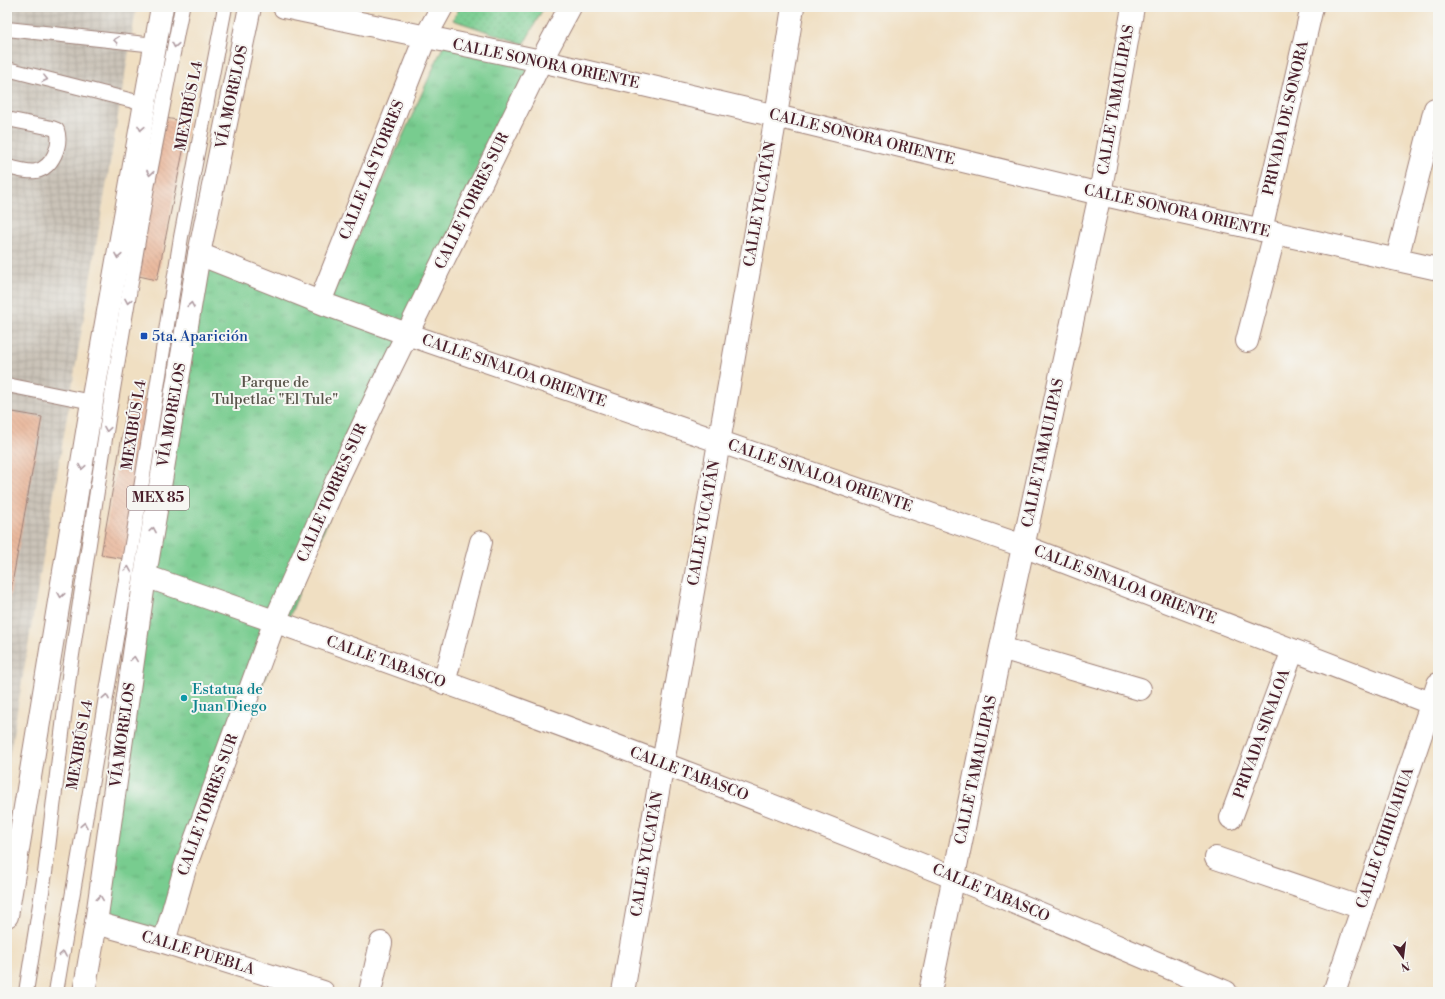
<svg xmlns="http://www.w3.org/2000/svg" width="1445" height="999" font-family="'Libre Bodoni',serif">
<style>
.industrial{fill:url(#industrial-grid)}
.grass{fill:url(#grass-dots);stroke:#61765d}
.park{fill:url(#park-tufts);stroke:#61765d}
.building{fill:url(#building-back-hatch)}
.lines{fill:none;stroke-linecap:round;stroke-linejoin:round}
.lane-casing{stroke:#9d7f76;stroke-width:16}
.street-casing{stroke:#9d7f76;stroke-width:24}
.primary-casing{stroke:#9d7f76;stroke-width:24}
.lane{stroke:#fff;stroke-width:14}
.street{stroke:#fff;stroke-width:22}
.primary{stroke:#fff;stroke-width:22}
.oneway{stroke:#ae9aa0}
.transit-dot{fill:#1a4fb4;stroke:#f6f6f2;stroke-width:1.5}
.culture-dot{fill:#0f9aa8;stroke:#f6f6f2;stroke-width:1.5}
.labels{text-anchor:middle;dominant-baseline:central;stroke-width:4;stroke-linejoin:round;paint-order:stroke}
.shield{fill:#f6f6f2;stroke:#7e6067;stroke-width:1}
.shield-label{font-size:14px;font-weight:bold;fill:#4a1f2b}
.street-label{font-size:15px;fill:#4a1f2b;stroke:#f6f6f2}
.transit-label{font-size:15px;fill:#164399;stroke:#f6f6f2;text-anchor:start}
.park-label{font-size:15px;fill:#585349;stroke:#f6f6f2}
.culture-label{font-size:15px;fill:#0d838f;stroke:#f6f6f2;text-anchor:start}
</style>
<defs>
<pattern id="industrial-grid" width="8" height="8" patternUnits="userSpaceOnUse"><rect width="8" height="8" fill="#cac3b8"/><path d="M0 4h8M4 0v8" fill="none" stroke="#afa79e"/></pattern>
<pattern id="grass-dots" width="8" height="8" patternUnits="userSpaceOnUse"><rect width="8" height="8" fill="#78cc8f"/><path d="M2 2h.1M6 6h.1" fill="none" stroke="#69af7c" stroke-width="1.8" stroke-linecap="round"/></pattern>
<pattern id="park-tufts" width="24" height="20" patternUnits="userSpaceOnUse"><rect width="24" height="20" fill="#78cc8f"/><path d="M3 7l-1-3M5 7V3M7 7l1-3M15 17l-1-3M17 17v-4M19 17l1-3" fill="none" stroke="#69af7c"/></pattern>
<pattern id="building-back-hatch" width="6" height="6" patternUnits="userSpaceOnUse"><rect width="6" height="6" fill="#e9b89c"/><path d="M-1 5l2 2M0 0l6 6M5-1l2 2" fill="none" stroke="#c99e87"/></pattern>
</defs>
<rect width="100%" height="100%" fill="#f6f6f2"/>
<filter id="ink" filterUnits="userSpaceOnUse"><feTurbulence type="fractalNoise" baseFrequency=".025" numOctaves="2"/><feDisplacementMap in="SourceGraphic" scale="8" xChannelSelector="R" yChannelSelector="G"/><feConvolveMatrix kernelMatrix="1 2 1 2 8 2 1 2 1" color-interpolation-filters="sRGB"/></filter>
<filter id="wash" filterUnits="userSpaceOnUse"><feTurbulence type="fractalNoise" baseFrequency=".012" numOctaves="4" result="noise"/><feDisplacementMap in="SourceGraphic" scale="16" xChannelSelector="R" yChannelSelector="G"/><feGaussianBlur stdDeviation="0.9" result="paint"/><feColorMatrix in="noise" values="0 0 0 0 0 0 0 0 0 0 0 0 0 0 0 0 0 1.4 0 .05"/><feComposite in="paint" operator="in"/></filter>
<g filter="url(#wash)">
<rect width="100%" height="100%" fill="#f0dfc2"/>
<path class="industrial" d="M 7,7 L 123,7 L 136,10 L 7,770 Z"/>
<path class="grass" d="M 460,7 L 544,7 L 524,44 L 453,20 Z"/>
<path class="park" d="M 449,33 L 541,61 L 382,385 L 160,941 L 96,923 L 199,254 L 327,305 Z"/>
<g id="blocks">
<path class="building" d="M 165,118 L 189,122 L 157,280 L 134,275 Z
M 129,396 L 153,400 L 125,559 L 101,555 Z
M 7,411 L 42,417 L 8,606 L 7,606 Z"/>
</g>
</g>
<g filter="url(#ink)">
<use href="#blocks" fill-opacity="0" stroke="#9d7f76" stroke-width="1"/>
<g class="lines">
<g class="lane-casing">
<path id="lane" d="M 7,29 L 155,45
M 7,69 L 145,104
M 7,119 L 52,128 L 57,130 C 62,145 52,168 36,171 C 27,173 15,168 7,167
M 7,385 L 92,402
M 26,992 L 45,873 L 70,668 L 108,419 L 146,193 L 182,7
M 56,992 L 134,532 L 181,237 L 225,7"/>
</g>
<g class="street-casing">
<path id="street" d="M 284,7 L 541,61 L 776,116 L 1100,194 L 1438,269
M 1261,230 L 1312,7
M 199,254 L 327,305 L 407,334 L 1023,546 L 1438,706
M 1397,259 L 1435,109
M 320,302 L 425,38 L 442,7
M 1247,341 L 1275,233
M 145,576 C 417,670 686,769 952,877 C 1044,914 1135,954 1226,992
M 1001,648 L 1140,689
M 444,683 L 481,542
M 1231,818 L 1293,650
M 1216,858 L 1362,908
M 96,923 L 164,942 L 323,992
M 164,942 L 186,865 L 275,621 L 337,480 L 382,385 L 541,61 L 570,7
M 370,992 L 381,943
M 623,992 L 776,116 L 793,7
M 930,992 L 1001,648 L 1100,194 L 1133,7
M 1334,992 L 1438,684"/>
</g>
<g class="primary-casing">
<path id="primary" d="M 7,916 L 92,402 L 162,7
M 84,992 L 96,923 L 145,576 L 199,254 L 250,7"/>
</g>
<use href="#lane" class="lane"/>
<use href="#street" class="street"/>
<use href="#primary" class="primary"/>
</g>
<defs><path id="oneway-chevron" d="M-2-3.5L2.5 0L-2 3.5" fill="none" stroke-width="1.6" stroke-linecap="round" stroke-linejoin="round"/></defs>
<g class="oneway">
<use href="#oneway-chevron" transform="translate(116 40) rotate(-173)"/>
<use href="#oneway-chevron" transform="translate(175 45) rotate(101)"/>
<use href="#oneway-chevron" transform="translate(45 79) rotate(14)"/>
<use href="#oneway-chevron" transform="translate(141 128) rotate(100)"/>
<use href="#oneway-chevron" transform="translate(150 173) rotate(101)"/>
<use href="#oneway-chevron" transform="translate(118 256) rotate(100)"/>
<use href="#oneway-chevron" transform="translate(128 301) rotate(100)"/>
<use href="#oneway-chevron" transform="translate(191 305) rotate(-80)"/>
<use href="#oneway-chevron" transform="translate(107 429) rotate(99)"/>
<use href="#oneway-chevron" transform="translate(82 467) rotate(99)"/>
<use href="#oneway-chevron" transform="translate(153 530) rotate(-80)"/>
<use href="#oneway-chevron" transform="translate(128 569) rotate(-80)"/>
<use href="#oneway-chevron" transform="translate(61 595) rotate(99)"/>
<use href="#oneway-chevron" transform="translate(134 659) rotate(-82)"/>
<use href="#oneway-chevron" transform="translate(106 697) rotate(-80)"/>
<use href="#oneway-chevron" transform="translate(84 825) rotate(-80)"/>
<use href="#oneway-chevron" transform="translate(100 898) rotate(-82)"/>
<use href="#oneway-chevron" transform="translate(63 954) rotate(-80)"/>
</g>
</g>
<rect class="transit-dot" x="140" y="332" width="8" height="8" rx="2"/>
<circle class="culture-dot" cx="184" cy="698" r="4"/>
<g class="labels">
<rect class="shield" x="127" y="486" width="62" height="24" rx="3"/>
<g class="shield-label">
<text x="158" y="498">MEX 85</text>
</g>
<g class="street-label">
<text transform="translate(546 64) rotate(12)">CALLE SONORA ORIENTE</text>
<text transform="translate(232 97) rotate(-78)">VÍA MORELOS</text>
<text transform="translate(1116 100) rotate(-80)">CALLE TAMAULIPAS</text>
<text transform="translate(189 106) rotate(-79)">MEXIBÚS L4</text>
<text transform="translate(1286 118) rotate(-77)">PRIVADA DE SONORA</text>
<text transform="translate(862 137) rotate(14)">CALLE SONORA ORIENTE</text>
<text transform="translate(372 170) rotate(-68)">CALLE LAS TORRES</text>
<text transform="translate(472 201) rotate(-64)">CALLE TORRES SUR</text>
<text transform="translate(760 204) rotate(-80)">CALLE YUCATÁN</text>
<text transform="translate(1177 211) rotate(13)">CALLE SONORA ORIENTE</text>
<text transform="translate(514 371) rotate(19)">CALLE SINALOA ORIENTE</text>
<text transform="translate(172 415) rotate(-80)">VÍA MORELOS</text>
<text transform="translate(134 425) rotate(-81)">MEXIBÚS L4</text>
<text transform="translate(1043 453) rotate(-78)">CALLE TAMAULIPAS</text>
<text transform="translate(820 476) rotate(19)">CALLE SINALOA ORIENTE</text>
<text transform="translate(332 493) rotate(-66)">CALLE TORRES SUR</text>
<text transform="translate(704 523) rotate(-80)">CALLE YUCATÁN</text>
<text transform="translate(1125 585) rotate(21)">CALLE SINALOA ORIENTE</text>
<text transform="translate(386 662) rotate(20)">CALLE TABASCO</text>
<text transform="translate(1262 734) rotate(-70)">PRIVADA SINALOA</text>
<text transform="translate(123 735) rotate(-82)">VÍA MORELOS</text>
<text transform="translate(80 745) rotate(-80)">MEXIBÚS L4</text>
<text transform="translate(976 770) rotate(-78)">CALLE TAMAULIPAS</text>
<text transform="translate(689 774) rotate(21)">CALLE TABASCO</text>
<text transform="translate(208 805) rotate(-70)">CALLE TORRES SUR</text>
<text transform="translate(1385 838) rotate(-71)">CALLE CHIHUAHUA</text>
<text transform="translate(647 854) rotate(-80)">CALLE YUCATÁN</text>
<text transform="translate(991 893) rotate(23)">CALLE TABASCO</text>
<text transform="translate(198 953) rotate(17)">CALLE PUEBLA</text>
</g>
<g class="transit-label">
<text x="152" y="336">5ta. Aparición</text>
</g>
<g class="park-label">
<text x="275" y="382">Parque de<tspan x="275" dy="17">Tulpetlac "El Tule"</tspan></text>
</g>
<g class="culture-label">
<text x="192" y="689">Estatua de<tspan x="192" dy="17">Juan Diego</tspan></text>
</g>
</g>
<rect width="1445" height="999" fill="none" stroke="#f6f6f2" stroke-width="24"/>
<g transform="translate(1403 957) rotate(166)" stroke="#f6f6f2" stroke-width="3" paint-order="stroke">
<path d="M0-3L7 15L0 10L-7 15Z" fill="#4a1f2b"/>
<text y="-6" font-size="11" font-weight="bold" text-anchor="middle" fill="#4a1f2b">N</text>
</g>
</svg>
